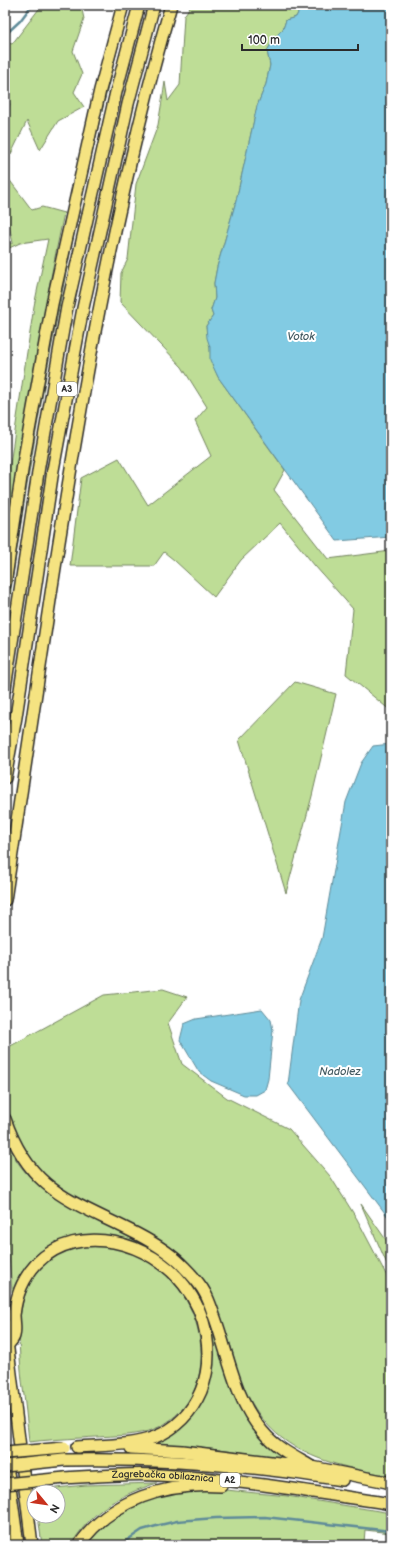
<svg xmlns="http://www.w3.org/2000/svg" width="396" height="1550" font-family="'Balsamiq Sans',sans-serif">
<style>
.green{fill:#bedd96;stroke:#748460}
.water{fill:#82cbe3;stroke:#5f8b99}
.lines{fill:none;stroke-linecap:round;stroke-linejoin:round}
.stream{stroke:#5f8b99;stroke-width:2.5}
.highway-casing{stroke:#2b2b2b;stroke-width:14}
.highway{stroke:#f5e381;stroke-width:11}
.highway-bridge-casing{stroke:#2b2b2b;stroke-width:14;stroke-linecap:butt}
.highway-bridge{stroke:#f5e381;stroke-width:11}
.labels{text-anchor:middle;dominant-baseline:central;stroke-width:4;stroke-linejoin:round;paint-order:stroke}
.shield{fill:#fff;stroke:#6b6b6b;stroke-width:1}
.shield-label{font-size:9px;font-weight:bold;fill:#2b2b2b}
.street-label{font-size:10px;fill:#2b2b2b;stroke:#fff}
.water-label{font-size:11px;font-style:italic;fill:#455b62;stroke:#fff}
</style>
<rect width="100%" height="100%" fill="#fff"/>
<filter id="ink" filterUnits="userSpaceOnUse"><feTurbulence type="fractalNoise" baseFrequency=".025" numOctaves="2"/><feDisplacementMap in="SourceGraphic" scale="8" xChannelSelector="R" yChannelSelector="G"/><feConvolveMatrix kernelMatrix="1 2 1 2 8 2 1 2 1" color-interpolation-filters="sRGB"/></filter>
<g filter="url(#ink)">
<path class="green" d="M 42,5 L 81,5 L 84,19 L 73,51 L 82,74 L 74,92 L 84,107 L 58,121 L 40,150 L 27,121 L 11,154 L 5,142 L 5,118 L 10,104 L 5,97 L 5,41 L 12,44 Z
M 127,5 L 129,5 C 74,211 34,421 5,632 L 5,612 L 21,507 L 56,307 L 98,119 Z
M 191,5 L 305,5 L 306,8 L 299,11 L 296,17 L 286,20 L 283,29 L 275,37 L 267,51 L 270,65 L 266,84 L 257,106 L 236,201 L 217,267 L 214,283 L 215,298 L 211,310 L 213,316 L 206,326 L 210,347 L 211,360 L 218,377 L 285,470 L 274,490 L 328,559 L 391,551 L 391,711 L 346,674 L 353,609 L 315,566 L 280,523 L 241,560 L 214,597 L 174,560 L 164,552 L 154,566 L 70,566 L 81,478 L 119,458 L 148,505 L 211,456 L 195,421 L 207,407 L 182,367 L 120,302 L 121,273 L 128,259 L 136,184 L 158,125 L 165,82 L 168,101 L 180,85 L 184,16 Z
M 8,178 L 32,210 L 42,207 L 64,213 C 41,322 23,431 5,541 L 5,497 L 34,306 L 48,239 L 20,243 L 5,250 L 5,243 L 13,243 L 5,208 L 5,179 Z
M 295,682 L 336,694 L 312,796 L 286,893 L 239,740 Z
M 163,989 L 187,997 L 168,1023 L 182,1064 L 227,1098 L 289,1129 L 330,1176 L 357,1219 L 391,1284 L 391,1476 C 330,1465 275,1454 246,1392 C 239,1378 235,1362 231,1347 C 222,1320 213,1290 194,1268 C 175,1247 150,1233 124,1221 C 66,1194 18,1172 7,1103 C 4,1085 5,1067 5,1049 L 104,995 Z
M 5,1137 C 32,1212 116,1216 170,1262 C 114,1223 40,1220 12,1292 L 5,1205 Z
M 361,1204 L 391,1247 L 391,1269 L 390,1271 Z
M 85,1245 C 110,1246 132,1249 154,1264 C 207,1301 224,1393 159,1427 C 140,1437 103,1436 81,1438 C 64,1439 46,1440 29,1442 C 27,1421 25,1401 22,1381 C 18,1338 12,1285 53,1258 C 63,1251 74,1248 85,1245 Z
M 171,1262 C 202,1290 212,1328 224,1366 C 229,1382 234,1399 243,1414 C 255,1434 272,1446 291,1460 C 243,1452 195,1444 146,1444 L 177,1429 L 213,1361 L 188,1281 L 171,1263 Z
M 157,1483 C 119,1495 92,1510 71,1545 L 42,1545 L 38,1516 L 58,1516 L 58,1492 L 35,1492 L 35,1490 L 86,1485 Z
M 216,1489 L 287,1496 L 391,1513 L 391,1533 L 365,1530 L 364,1543 L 358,1545 L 85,1545 L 101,1526 L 128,1507 L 176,1491 Z"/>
<path class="water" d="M 305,5 L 391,5 L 391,537 L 337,541 L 218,377 L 210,360 L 210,347 L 207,338 L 206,326 L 213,316 L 211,310 L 215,298 L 214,283 L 217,267 L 236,201 L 257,106 L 266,84 L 270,65 L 267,51 L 275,37 L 283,29 L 286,20 L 296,17 L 299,11 L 306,8 Z
M 391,744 L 391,1221 L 288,1084 L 299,1000 L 322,938 L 346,802 L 361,763 L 373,746 Z
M 262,1009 L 271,1020 L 273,1030 L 268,1079 L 265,1090 L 256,1095 L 244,1095 L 211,1081 L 199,1072 L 180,1040 L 184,1024 L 196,1019 Z"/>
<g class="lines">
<path class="stream" d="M 5,33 L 7,33 L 20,21 L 32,5
M 120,1545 L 142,1530 L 160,1525 L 177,1521 L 216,1518 L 265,1517 L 391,1531"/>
<g class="highway-casing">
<g id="highway">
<path d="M 5,584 L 23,464 L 52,304 L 100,90 L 123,5"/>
<path d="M 5,688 L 39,466 L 67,307 L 116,92 L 139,5"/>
<path d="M 5,778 L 16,717 L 53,470 L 83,308 L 128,104 L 154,5"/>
<path d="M 5,900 C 20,795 36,691 52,587 C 82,392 116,196 171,5"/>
<path d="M 5,1119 C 31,1194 74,1201 137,1234 C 154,1243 171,1253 184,1267 C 192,1275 200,1283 205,1293 C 209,1300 212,1310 215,1318 C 229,1357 235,1400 263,1432 C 276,1448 295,1457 312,1467"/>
<path d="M 5,1325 L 32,1545"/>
<path d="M 7,1346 C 9,1343 13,1340 14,1336 C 16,1330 14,1321 14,1315 C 16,1296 24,1277 37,1263 C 79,1221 151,1242 184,1285 C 207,1314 215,1356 201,1391 C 192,1412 176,1429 155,1437 C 131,1446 103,1445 77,1447"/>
<path d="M 131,1448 L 182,1451 L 312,1467 L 387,1482 L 391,1485"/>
<path d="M 5,1450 L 18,1545"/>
<path d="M 64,1460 C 157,1458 251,1465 342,1480"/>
<path id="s1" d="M 65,1478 C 96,1476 128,1473 159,1475 C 237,1479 314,1492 391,1504"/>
<path d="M 5,1528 L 7,1545"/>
<path d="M 79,1545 C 111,1499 168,1482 221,1486"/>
</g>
</g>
<use href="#highway" class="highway"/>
<g class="highway-bridge-casing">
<path id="highway-bridge" d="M 5,1453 L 64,1448
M 5,1466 L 64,1460
M 5,1484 L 65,1478"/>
</g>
<use href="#highway-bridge" class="highway-bridge"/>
</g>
</g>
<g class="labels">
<g class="shield">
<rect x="57" y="382" width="20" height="14" rx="3"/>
<rect x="220" y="1473" width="20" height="14" rx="3"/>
</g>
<g class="shield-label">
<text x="67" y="389">A3</text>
<text x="230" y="1480">A2</text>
</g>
<g class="street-label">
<text stroke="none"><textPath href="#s1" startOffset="98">Zagrebačka obilaznica</textPath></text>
</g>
<g class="water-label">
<text x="301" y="336">Votok</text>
<text x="340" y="1071">Nadolez</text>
</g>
</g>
<rect width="396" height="1550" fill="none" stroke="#fff" stroke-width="20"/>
<rect x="10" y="10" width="376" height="1530" fill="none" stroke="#2b2b2b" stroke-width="1.5" filter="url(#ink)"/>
<g transform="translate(46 1504) rotate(119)"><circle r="19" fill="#ffffff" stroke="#aaaaaa"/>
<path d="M0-3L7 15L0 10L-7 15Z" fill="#c8321e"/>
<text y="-6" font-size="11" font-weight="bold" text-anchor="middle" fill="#2b2b2b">N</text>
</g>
<path d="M242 44v6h116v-6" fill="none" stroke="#2b2b2b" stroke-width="2"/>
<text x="248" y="44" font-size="12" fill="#2b2b2b" stroke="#ffffff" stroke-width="3" paint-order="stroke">100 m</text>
</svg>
